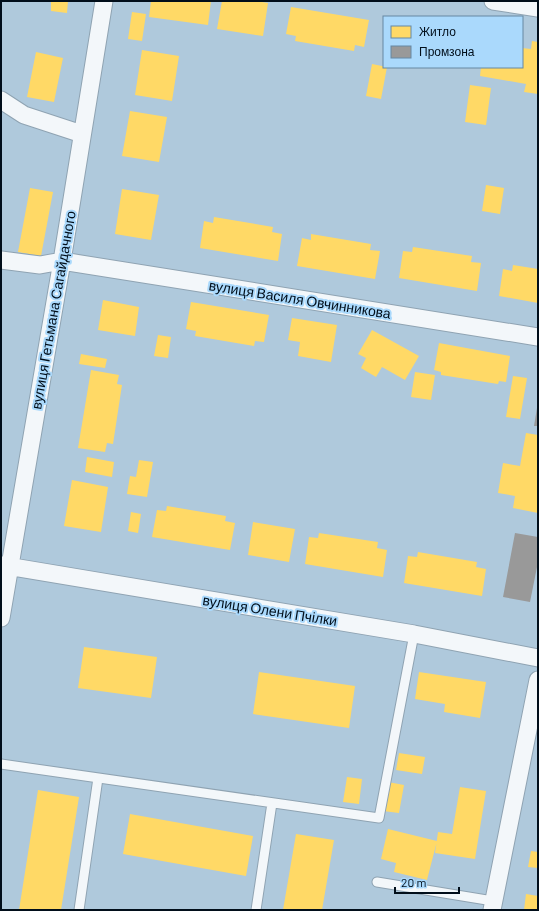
<svg xmlns="http://www.w3.org/2000/svg" width="539" height="911" font-family="Barlow,sans-serif">
<style>
.homes{fill:#ffd966}
.industry{fill:#999}
.lines{fill:none;stroke-linecap:round;stroke-linejoin:round}
.lane-casing{stroke:#8fa3b2;stroke-width:11}
.street-casing{stroke:#8fa3b2;stroke-width:19}
.lane{stroke:#f3f7fa;stroke-width:9}
.street{stroke:#f3f7fa;stroke-width:17}
.labels{text-anchor:middle;dominant-baseline:central;stroke-width:4;stroke-linejoin:round;paint-order:stroke}
.street-label{font-size:14px;fill:#010e1a;stroke:#aad9fc}
</style>
<rect width="100%" height="100%" fill="#afc9dc"/>
<path class="homes" d="M 51,1 L 68,1 L 67,13 L 51,11 Z
M 151,1 L 211,1 L 208,25 L 149,17 Z
M 222,1 L 256,1 L 268,3 L 263,36 L 217,29 Z
M 291,7 L 369,20 L 364,47 L 355,45 L 354,51 L 295,41 L 296,36 L 286,34 Z
M 132,12 L 146,14 L 142,41 L 128,39 Z
M 532,41 L 538,42 L 538,94 L 524,92 L 526,84 L 480,76 L 481,67 L 522,67 L 522,48 L 531,49 Z
M 142,50 L 179,56 L 172,101 L 135,95 Z
M 36,52 L 63,58 L 54,102 L 27,97 Z
M 372,64 L 387,67 L 381,99 L 366,96 Z
M 470,85 L 491,88 L 486,125 L 465,122 Z
M 130,111 L 167,117 L 159,162 L 122,156 Z
M 486,185 L 504,188 L 500,214 L 482,211 Z
M 30,188 L 53,192 L 41,256 L 18,252 Z
M 122,189 L 159,195 L 151,240 L 115,234 Z
M 214,217 L 273,227 L 272,232 L 282,234 L 278,261 L 200,248 L 204,221 L 213,223 Z
M 311,234 L 371,244 L 370,250 L 380,251 L 375,279 L 297,266 L 302,238 L 311,240 Z
M 413,247 L 472,256 L 471,262 L 481,263 L 477,291 L 399,278 L 403,251 L 412,252 Z
M 513,265 L 538,269 L 538,303 L 499,296 L 503,269 L 512,271 Z
M 103,300 L 139,307 L 135,336 L 98,330 Z
M 191,302 L 269,315 L 264,342 L 255,341 L 254,346 L 195,336 L 196,331 L 186,329 Z
M 292,318 L 337,325 L 331,362 L 298,356 L 300,342 L 288,340 Z
M 372,330 L 419,356 L 405,380 L 382,367 L 376,377 L 361,368 L 366,358 L 358,354 Z
M 158,335 L 171,337 L 168,358 L 154,356 Z
M 439,343 L 510,356 L 506,382 L 499,381 L 498,384 L 441,375 L 441,372 L 434,370 Z
M 81,354 L 107,359 L 105,368 L 79,364 Z
M 91,370 L 119,375 L 117,384 L 122,385 L 113,444 L 107,443 L 105,452 L 78,448 Z
M 415,372 L 435,375 L 431,400 L 411,397 Z
M 513,376 L 527,378 L 520,419 L 506,417 Z
M 526,433 L 538,435 L 538,513 L 513,508 L 515,496 L 498,493 L 503,463 L 520,466 Z
M 87,457 L 114,462 L 112,477 L 85,472 Z
M 139,460 L 153,462 L 147,497 L 127,494 L 130,476 L 136,477 Z
M 72,480 L 108,487 L 101,532 L 64,526 Z
M 167,506 L 226,516 L 225,521 L 235,523 L 230,550 L 152,537 L 157,510 L 166,511 Z
M 131,512 L 141,514 L 138,533 L 128,531 Z
M 253,522 L 295,529 L 289,562 L 248,555 Z
M 319,533 L 378,542 L 377,548 L 387,550 L 383,577 L 305,564 L 309,537 L 318,538 Z
M 418,552 L 477,562 L 476,567 L 486,569 L 482,596 L 404,583 L 408,556 L 417,557 Z
M 84,647 L 157,657 L 151,698 L 78,688 Z
M 259,672 L 355,686 L 349,728 L 253,714 Z
M 419,672 L 486,682 L 480,718 L 444,712 L 445,704 L 415,699 Z
M 399,753 L 425,757 L 422,774 L 396,770 Z
M 347,777 L 362,779 L 359,804 L 343,802 Z
M 388,782 L 404,785 L 399,813 L 383,811 Z
M 460,787 L 486,791 L 475,859 L 435,853 L 438,832 L 452,834 Z
M 38,790 L 79,797 L 61,910 L 19,910 Z
M 130,814 L 253,836 L 246,876 L 123,854 Z
M 388,829 L 437,841 L 427,880 L 394,872 L 396,863 L 381,859 Z
M 296,834 L 334,840 L 322,910 L 283,910 Z
M 531,851 L 538,852 L 538,868 L 528,867 Z
M 526,894 L 538,896 L 538,910 L 524,910 Z"/>
<path class="industry" d="M 537,408 L 538,408 L 538,426 L 534,426 Z
M 515,533 L 538,537 L 538,562 L 530,602 L 503,597 Z"/>
<g class="lines">
<g class="lane-casing">
<path id="lane" d="M 1,764 L 379,818 L 414,634
M 377,882 L 493,901
M 79,910 L 98,778
M 256,910 L 272,803"/>
</g>
<g class="street-casing">
<path id="street" d="M 493,1 L 538,8
M 1,100 L 24,115 L 82,134
M 1,260 L 40,265 L 62,261 L 538,337
M 1,565 L 414,634 L 538,658
M 1,618 L 62,261 L 104,1
M 492,910 L 538,680"/>
</g>
<use href="#lane" class="lane"/>
<use href="#street" class="street"/>
</g>
<g class="labels">
<g class="street-label">
<text transform="translate(300 299) rotate(9)">вулиця Василя Овчинникова</text>
<text transform="translate(53 310) rotate(-80)">вулиця Гетьмана Сагайдачного</text>
<text transform="translate(270 610) rotate(9)">вулиця Олени Пчілки</text>
</g>
</g>
<rect width="539" height="911" fill="none" stroke="#010e1a" stroke-width="4"/>
<rect x="383" y="16" width="140" height="52" fill="#aad9fc" stroke="#6688a2"/>
<rect x="391" y="26" width="20" height="12" fill="#ffd966" stroke="#6688a2"/>
<text x="419" y="36" font-size="12" fill="#010e1a">Житло</text>
<rect x="391" y="46" width="20" height="12" fill="#999999" stroke="#6688a2"/>
<text x="419" y="56" font-size="12" fill="#010e1a">Промзона</text>
<path d="M395 887v6h64v-6" fill="none" stroke="#010e1a" stroke-width="2"/>
<text x="401" y="887" font-size="12" fill="#010e1a" stroke="#aad9fc" stroke-width="3" paint-order="stroke">20 m</text>
</svg>
